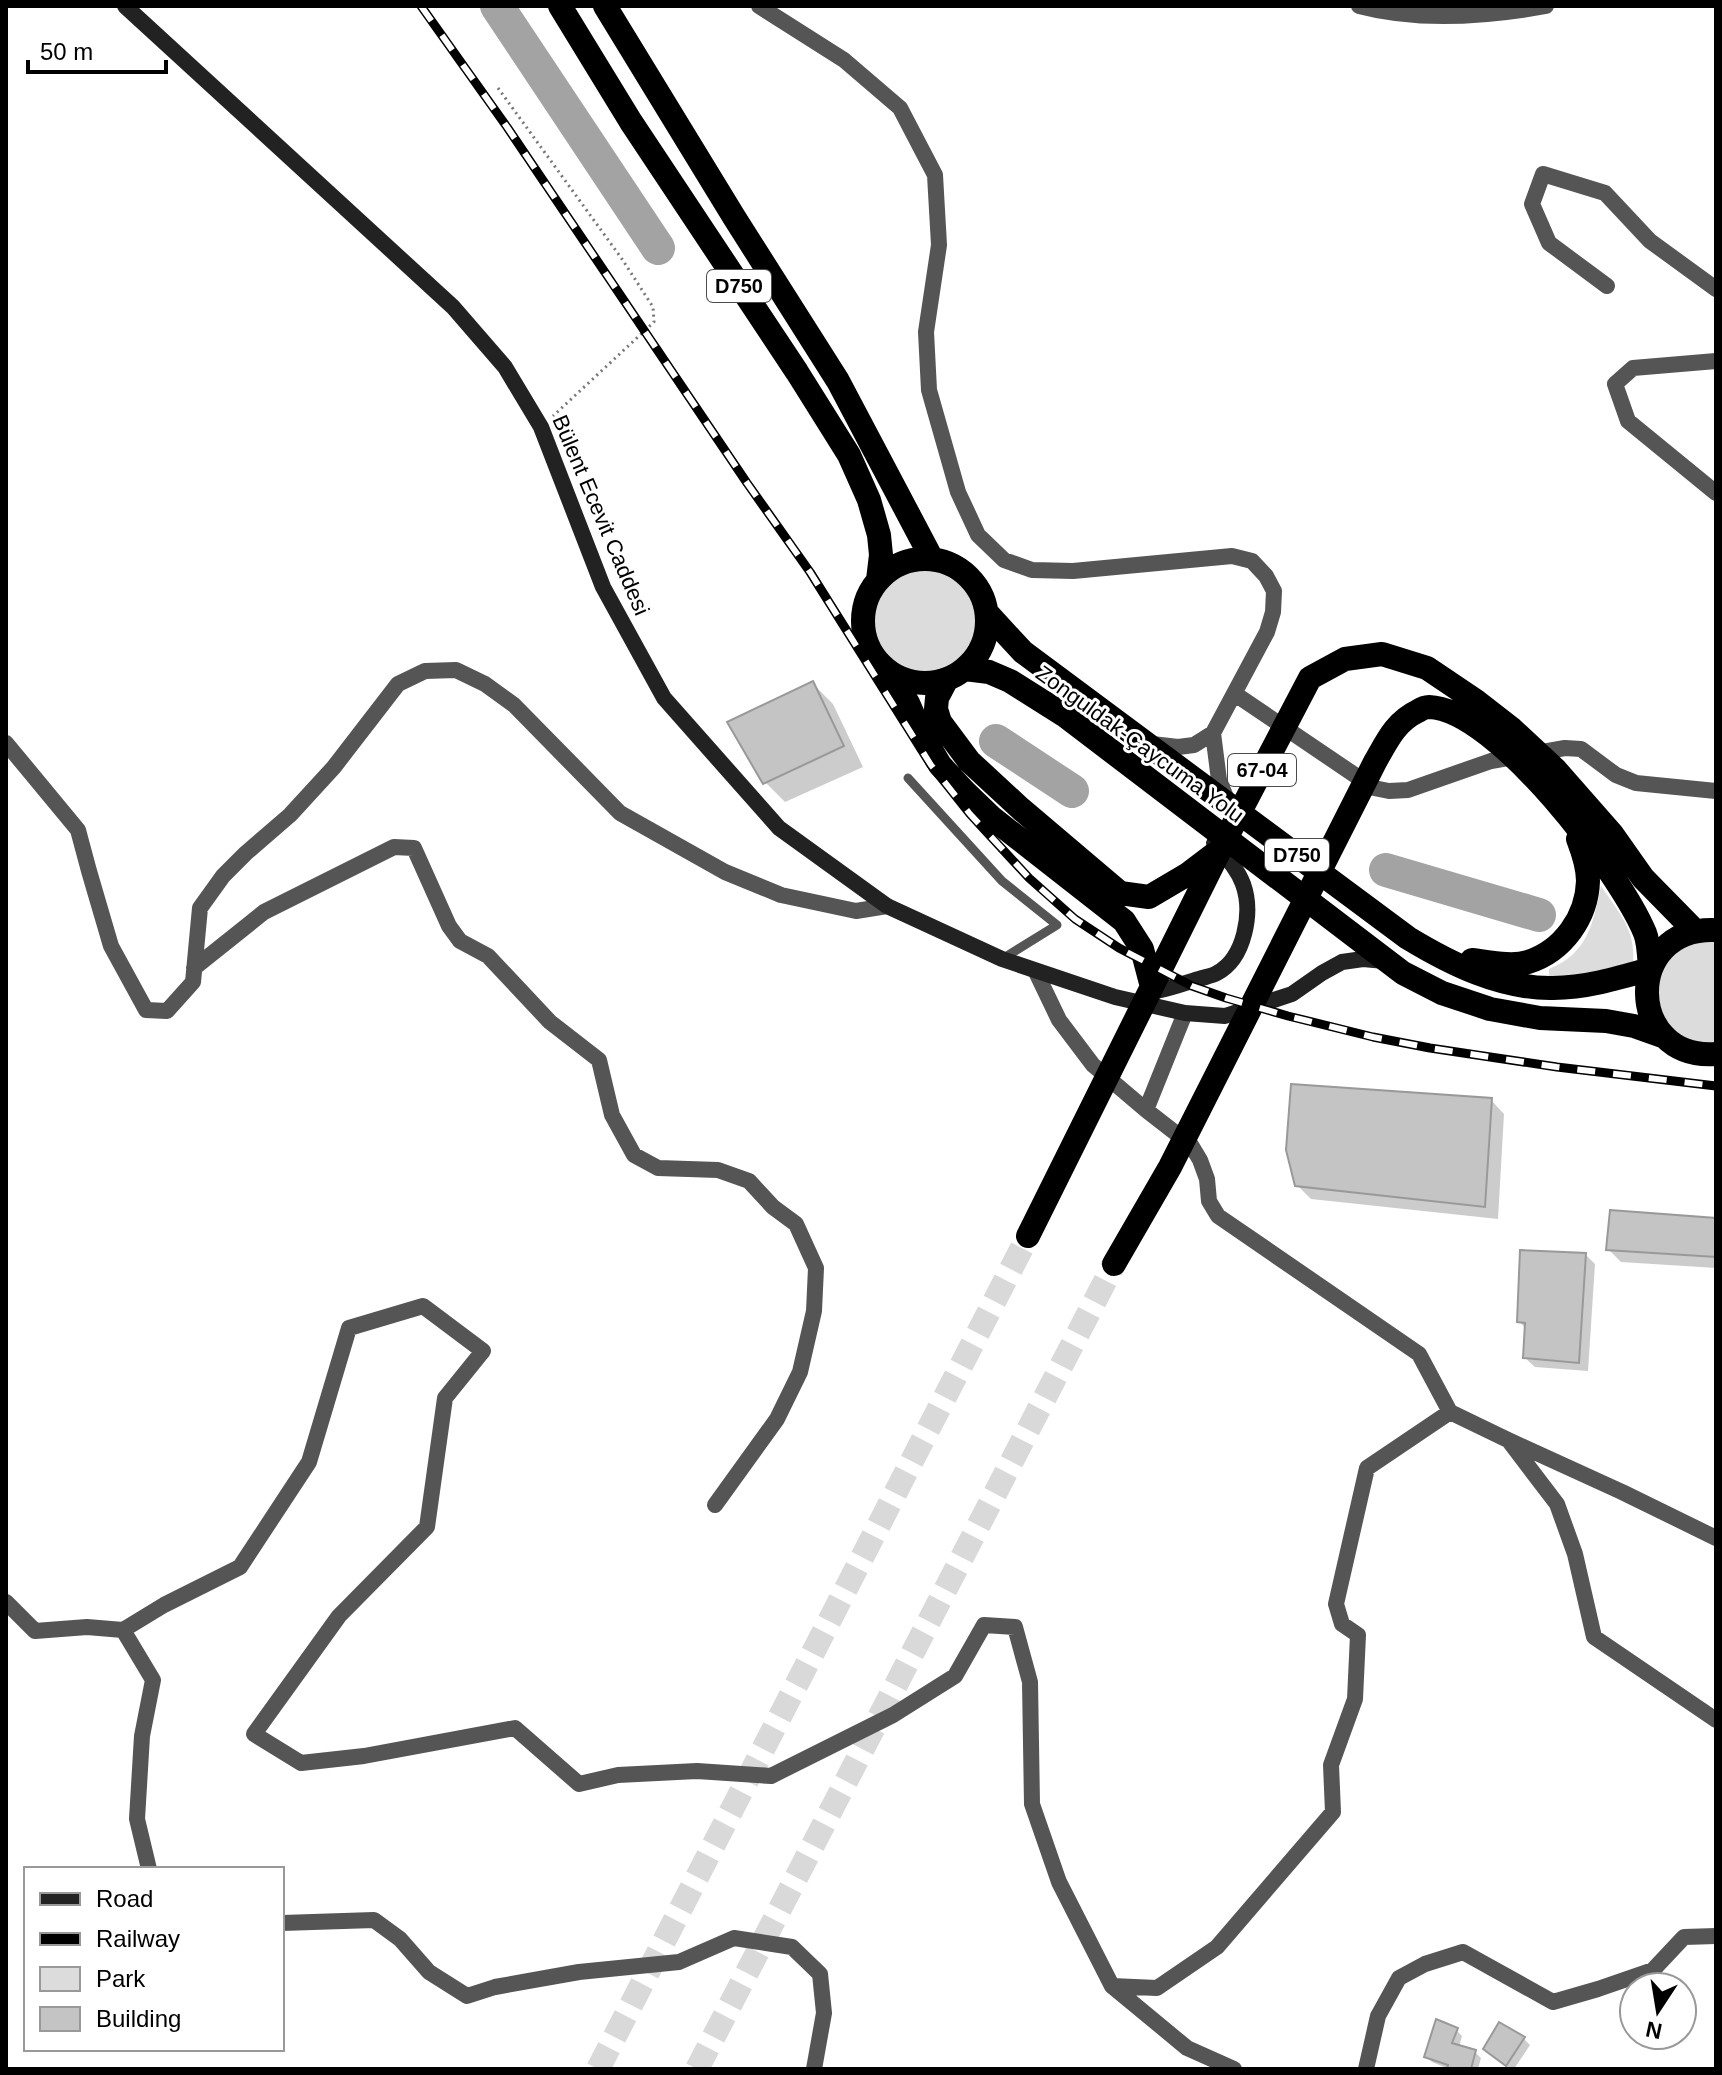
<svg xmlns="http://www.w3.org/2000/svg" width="1722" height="2075" font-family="Helvetica,sans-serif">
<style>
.green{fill:#dcdcdc}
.shadow{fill:#0003}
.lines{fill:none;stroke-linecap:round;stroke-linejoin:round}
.river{stroke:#a3a3a3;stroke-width:34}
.building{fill:#c4c4c4;stroke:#999;stroke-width:2}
.highway-tunnel{stroke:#d9d9d9;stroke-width:24;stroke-dasharray:24 12;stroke-linecap:butt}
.path{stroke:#777;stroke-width:3;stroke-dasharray:2 4;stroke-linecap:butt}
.lane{stroke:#555;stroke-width:9}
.street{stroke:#555;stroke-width:16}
.secondary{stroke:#222;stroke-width:16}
.highway{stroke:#000;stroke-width:24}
.rail-casing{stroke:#000;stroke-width:9}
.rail{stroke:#fff;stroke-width:6;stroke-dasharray:18;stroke-linecap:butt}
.labels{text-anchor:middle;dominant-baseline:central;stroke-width:6;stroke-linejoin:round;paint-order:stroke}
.shield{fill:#fff;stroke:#4c4c4c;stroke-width:2}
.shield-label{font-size:20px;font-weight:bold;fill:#000}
.street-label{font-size:22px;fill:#000;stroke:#fff}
</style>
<rect width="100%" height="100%" fill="#fff"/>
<path class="green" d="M868 621a57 57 0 1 1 114 0a57 57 0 1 1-114 0Z
M 1601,886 C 1618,911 1636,930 1633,962 C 1606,971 1577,979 1549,976 L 1549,969 C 1588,953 1593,924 1601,886 Z
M 1716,935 L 1716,1049 L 1666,1031 L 1651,981 L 1666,952 Z"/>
<path class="shadow" d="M 813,684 L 833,704 L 863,767 L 785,802 L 765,782 Z
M 1491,1100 L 1504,1114 L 1498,1219 L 1311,1199 L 1297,1185 Z
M 1716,1220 L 1716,1268 L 1621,1262 L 1608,1249 Z
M 1585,1254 L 1595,1264 L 1588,1371 L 1535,1367 L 1525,1358 L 1527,1330 L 1519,1321 Z
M 1456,2030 L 1462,2036 L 1459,2047 L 1475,2052 L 1481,2058 L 1478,2069 L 1449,2069 L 1432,2062 L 1426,2056 Z
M 1524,2039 L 1530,2045 L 1514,2069 L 1510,2069 L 1491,2055 Z"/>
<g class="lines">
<path class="river" d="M 497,6 L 658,248
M 996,741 L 1072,791
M 1386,870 L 1539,915"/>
</g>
<path class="building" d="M 813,681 L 844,746 L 763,784 L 727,722 Z
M 1291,1084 L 1492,1098 L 1485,1207 L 1295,1186 L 1286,1150 Z
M 1610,1210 L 1716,1218 L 1716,1257 L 1606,1250 Z
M 1520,1250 L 1586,1253 L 1579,1363 L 1523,1358 L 1525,1323 L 1517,1322 Z
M 1436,2019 L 1458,2028 L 1452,2043 L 1476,2050 L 1471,2069 L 1447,2069 L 1448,2065 L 1424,2057 Z
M 1499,2022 L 1525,2037 L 1506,2066 L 1483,2049 Z"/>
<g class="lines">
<path class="highway-tunnel" d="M 598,2069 L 1028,1236
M 697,2069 L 1114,1264"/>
<path class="path" d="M 498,88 L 622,259 L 653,307 L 654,322 L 553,416"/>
<path class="lane" d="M 908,778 L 1002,881 L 1057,925 L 1002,959"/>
<path class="street" d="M 759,6 L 844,60 L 900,108 L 935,175 L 939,245 L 926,332 L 929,390 L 958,492 L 978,535 L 1004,560 L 1032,570 L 1073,571 L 1232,556 L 1252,561 L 1266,576 L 1274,591 L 1273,612 L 1267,632 L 1213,733 L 1194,745 L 1178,747 L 1152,744
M 1359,6 C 1419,22 1485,17 1546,6
M 1607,286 L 1549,243 L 1532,204 L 1543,174 L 1605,193 L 1650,241 L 1716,289
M 1716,361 L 1633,368 L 1615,384 L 1628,421 L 1716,493
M 1235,694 L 1374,788 L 1389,791 L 1408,790 L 1491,761 L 1565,748 L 1581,749 L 1616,775 L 1636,783 L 1716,791
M 1213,733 L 1219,780 L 1228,802
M 6,743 L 78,830 L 89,871 L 111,946 L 146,1010 L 167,1011 L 193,982 L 200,908 L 223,876 L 246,853 L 290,815 L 334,767 L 398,684 L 425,671 L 456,670 L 485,684 L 514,705 L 620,813 L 725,872 L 781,895 L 856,911 L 887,906
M 194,968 L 264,912 L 394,847 L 414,848 L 449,926 L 460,941 L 488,956 L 550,1022 L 599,1060 L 612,1115 L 634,1155 L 658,1168 L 718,1170 L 749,1181 L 773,1207 L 796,1224 L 816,1268 L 814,1311 L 800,1372 L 777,1419 L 715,1505
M 1036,972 L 1059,1020 L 1093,1065 L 1146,1110 L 1185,1013
M 1146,1110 L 1191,1145 L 1200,1160 L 1207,1179 L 1209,1201 L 1218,1216 L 1419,1354 L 1450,1412 L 1508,1440 L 1622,1492 L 1716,1538
M 1509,1441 L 1557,1504 L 1575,1554 L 1594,1637 L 1716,1720
M 6,1602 L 35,1631 L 87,1627 L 123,1630 L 153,1680 L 142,1736 L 137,1819 L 149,1869
M 123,1630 L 164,1605 L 240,1567 L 309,1462 L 349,1328 L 423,1306 L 483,1351 L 445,1398 L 427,1527 L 339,1616 L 254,1734 L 301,1763 L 364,1756 L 515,1728 L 579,1784 L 618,1775 L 697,1771 L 771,1776 L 893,1715 L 955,1676 L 984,1625 L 1015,1627 L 1030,1682 L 1032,1804 L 1059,1882 L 1112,1986 L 1157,1988 L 1217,1947 L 1333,1812 L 1331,1765 L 1355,1699 L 1358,1635 L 1342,1624 L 1336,1604 L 1367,1468 L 1450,1412
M 282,1923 L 374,1920 L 400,1939 L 429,1972 L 467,1996 L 495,1987 L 579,1972 L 679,1962 L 734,1938 L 792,1947 L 820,1974 L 824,2013 L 814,2069
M 1112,1986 L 1187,2048 L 1234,2069
M 1366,2069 L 1378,2016 L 1399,1978 L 1425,1964 L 1463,1952 L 1553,2002 L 1598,1989 L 1653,1970 L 1684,1937 L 1716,1936"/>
<path class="secondary" d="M 125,6 L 453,307 L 505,367 L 541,427 L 603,587 L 664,698 L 779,828 L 887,906 L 1002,959 L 1115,997 L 1185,1013 L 1225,1016 L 1292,994 L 1322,973 L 1342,962 L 1363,959 L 1385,961
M 1145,993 C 1163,991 1181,984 1199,979 C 1204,977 1212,976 1217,973 C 1245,958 1253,912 1243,884 C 1237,868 1225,856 1214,843"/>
<path class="highway" d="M 560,6 L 631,122 L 797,372 L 849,455 L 869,500 L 879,535 L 881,555 L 878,580
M 605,6 L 734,217 L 838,381 L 932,559
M863 621a62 62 0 1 1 124 0a62 62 0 1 1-124 0Z
M 987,613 L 1023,652 L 1408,938 C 1451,964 1501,989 1553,988 C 1586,988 1619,978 1650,969 C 1649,957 1649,943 1645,933 C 1620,873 1497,709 1429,707 C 1425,707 1421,709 1418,711 C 1395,722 1387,741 1375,762 L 1170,1167 L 1114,1264
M 965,669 L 989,672 L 1010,681 L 1064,715 L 1403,973 L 1442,993 L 1490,1009 L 1540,1018 L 1606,1021 L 1634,1026 L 1665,1037
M 888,671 L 908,703 L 921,733 L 940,765 L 965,792 L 991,817 L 1124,921 L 1142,949 L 1152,987
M 947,679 L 937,698 L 936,709 L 940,722 L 969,761 L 1021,809 L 1120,893 L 1149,897 L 1188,874 L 1213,855
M 1716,930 C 1622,926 1626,1061 1716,1054
M 1472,960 C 1489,962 1512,967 1528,962 C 1563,951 1587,917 1588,881 C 1588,867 1583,852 1578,839
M 1028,1236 L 1219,852 L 1310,678 L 1345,659 L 1382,654 L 1427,668 L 1476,701 L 1512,729 L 1555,769 L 1612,834 L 1643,878 L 1695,931"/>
<g class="rail-casing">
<path id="rail" d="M 421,6 L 507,127 L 747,483 L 810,572 L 931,765 L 970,814 L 1029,878 L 1075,919 L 1119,948 L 1192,986 L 1226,998 L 1288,1016 L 1373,1037 L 1430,1048 L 1557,1067 L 1716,1086"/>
</g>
<use href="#rail" class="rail"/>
</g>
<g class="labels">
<g class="shield">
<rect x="707" y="270" width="64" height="32" rx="6"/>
<rect x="1228" y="754" width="68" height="32" rx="6"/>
<rect x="1265" y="839" width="64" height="32" rx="6"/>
</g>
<g class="shield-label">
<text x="739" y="286">D750</text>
<text x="1262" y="770">67-04</text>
<text x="1297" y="855">D750</text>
</g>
<g class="street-label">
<text transform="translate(601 515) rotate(67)">Bülent Ecevit Caddesi</text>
<text transform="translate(1140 744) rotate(36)">Zonguldak-Çaycuma Yolu</text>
</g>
</g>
<rect width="1722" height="2075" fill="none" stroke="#000000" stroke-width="16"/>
<rect x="24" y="1867" width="260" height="184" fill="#ffffff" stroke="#999999" stroke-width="2"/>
<rect x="40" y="1893" width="40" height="12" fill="#222222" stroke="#999999" stroke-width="2"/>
<text x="96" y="1907" font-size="24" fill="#000000">Road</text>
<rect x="40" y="1933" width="40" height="12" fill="#000000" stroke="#999999" stroke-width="2"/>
<text x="96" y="1947" font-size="24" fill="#000000">Railway</text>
<rect x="40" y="1967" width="40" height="24" fill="#dcdcdc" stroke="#999999" stroke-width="2"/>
<text x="96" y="1987" font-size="24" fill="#000000">Park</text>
<rect x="40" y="2007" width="40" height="24" fill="#c4c4c4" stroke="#999999" stroke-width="2"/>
<text x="96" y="2027" font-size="24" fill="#000000">Building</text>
<g transform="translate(1658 2011) rotate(192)"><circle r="38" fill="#ffffff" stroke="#999999" stroke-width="2"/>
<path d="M0-6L14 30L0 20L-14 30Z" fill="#000000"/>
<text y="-12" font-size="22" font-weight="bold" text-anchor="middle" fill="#000000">N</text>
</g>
<path d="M28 60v12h138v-12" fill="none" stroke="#000000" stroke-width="4"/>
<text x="40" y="60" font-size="24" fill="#000000" stroke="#ffffff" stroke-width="6" paint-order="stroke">50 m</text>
</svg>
